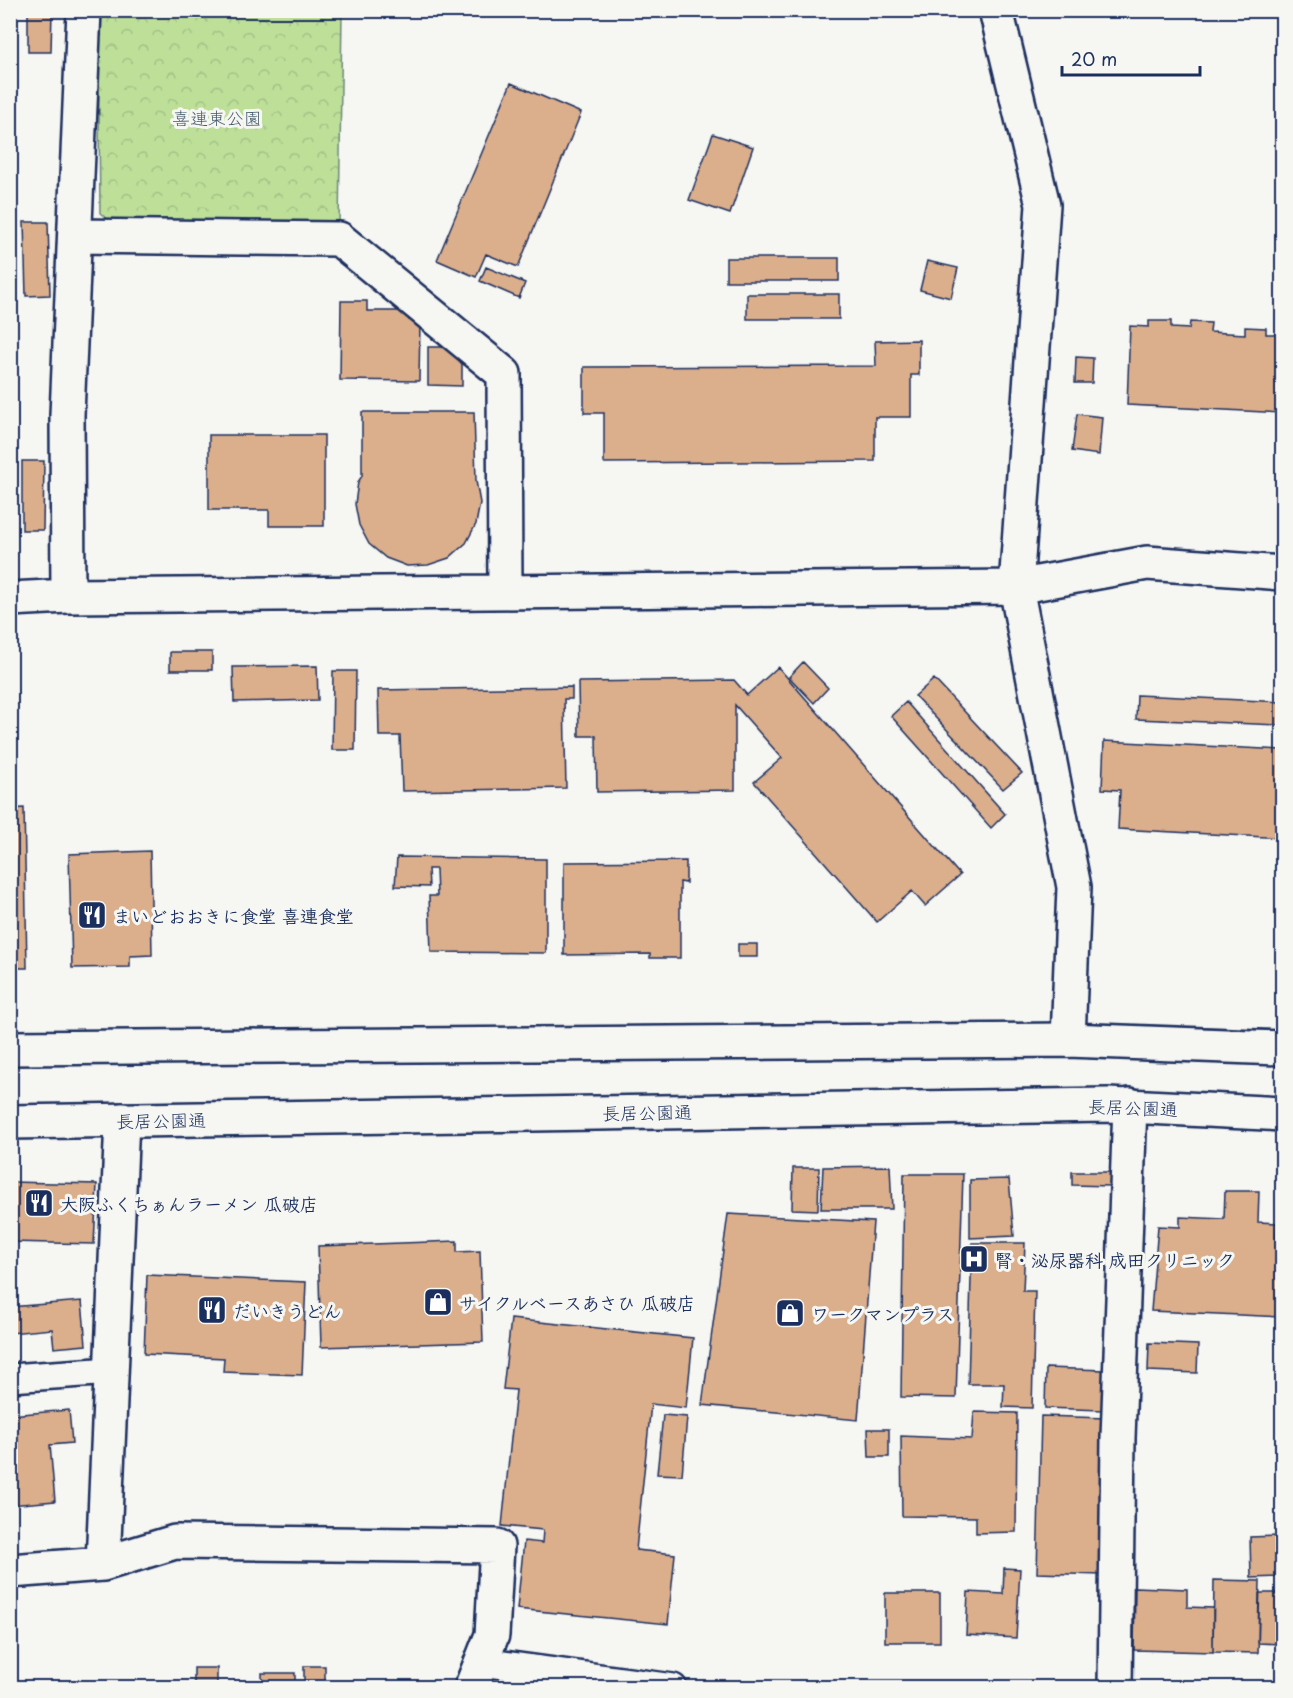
<svg xmlns="http://www.w3.org/2000/svg" width="1293" height="1698" font-family="'Playpen Sans','Klee One',sans-serif">
<style>
.park{fill:url(#park-crowns);stroke:#6c877b;stroke-width:1.5}
.building{fill:#dbae8c;stroke:#1b2f5e;stroke-width:1.5}
.lines{fill:none;stroke-linecap:round;stroke-linejoin:round}
.lane-casing{stroke:#1b2f5e;stroke-width:32}
.street-casing{stroke:#1b2f5e;stroke-width:38}
.secondary-casing{stroke:#1b2f5e;stroke-width:38}
.lane{stroke:#f6f6f2;stroke-width:27}
.street{stroke:#f6f6f2;stroke-width:33}
.secondary{stroke:#f6f6f2;stroke-width:33}
.labels{text-anchor:middle;dominant-baseline:central;stroke-width:6;stroke-linejoin:round;paint-order:stroke}
.park-label{font-size:18px;fill:#445b6c;stroke:#f6f6f2}
.poi-label{font-size:18px;font-weight:bold;fill:#1b2f5e;stroke:#f6f6f2;text-anchor:start}
.street-label{font-size:18px;fill:#1b2f5e;stroke:#f6f6f2}
</style>
<defs>
<pattern id="park-crowns" width="20" height="18" patternUnits="userSpaceOnUse" patternTransform="scale(1.5)"><rect width="20" height="18" fill="#bddf98"/><path d="M2 6a3 3 0 1 1 6 0M12 15a3 3 0 1 1 6 0" fill="none" stroke="#a2c085"/></pattern>
</defs>
<rect width="100%" height="100%" fill="#f6f6f2"/>
<filter id="ink" filterUnits="userSpaceOnUse"><feTurbulence type="fractalNoise" baseFrequency=".0167" numOctaves="2"/><feDisplacementMap in="SourceGraphic" scale="12" xChannelSelector="R" yChannelSelector="G"/><feConvolveMatrix kernelMatrix="1 2 1 2 8 2 1 2 1" color-interpolation-filters="sRGB"/></filter>
<g filter="url(#ink)">
<path class="park" d="M 98,11 L 342,11 L 339,226 L 112,223 L 100,213 Z"/>
<path class="building" d="M 10,10 L 14,10 L 14,47 L 10,47 Z
M 28,10 L 52,10 L 51,52 L 28,52 Z
M 511,83 L 581,113 L 518,267 L 486,254 L 476,277 L 437,260 Z
M 713,134 L 753,147 L 730,214 L 689,200 Z
M 24,222 L 48,222 L 50,295 L 26,296 Z
M 726,258 L 839,258 L 839,281 L 726,281 Z
M 927,261 L 958,268 L 951,298 L 920,290 Z
M 486,267 L 525,283 L 519,298 L 480,281 Z
M 747,294 L 839,294 L 839,319 L 747,319 Z
M 341,301 L 367,301 L 367,311 L 409,311 L 409,320 L 420,320 L 419,381 L 340,380 Z
M 1149,321 L 1171,321 L 1171,328 L 1189,329 L 1190,322 L 1211,323 L 1210,332 L 1245,334 L 1245,327 L 1266,328 L 1266,334 L 1282,334 L 1282,413 L 1127,405 L 1130,326 L 1149,327 Z
M 919,340 L 919,375 L 911,375 L 911,417 L 875,417 L 875,461 L 604,463 L 604,413 L 584,413 L 584,367 L 876,366 L 875,341 Z
M 428,347 L 448,347 L 462,364 L 462,386 L 428,385 Z
M 1076,357 L 1093,358 L 1092,383 L 1075,383 Z
M 362,412 L 474,412 L 476,481 L 480,503 L 476,524 L 466,543 L 449,558 L 428,565 L 407,566 L 386,558 L 369,544 L 359,525 L 355,504 L 358,482 L 362,476 Z
M 1077,414 L 1102,417 L 1099,455 L 1072,451 Z
M 209,435 L 324,435 L 324,526 L 269,526 L 269,510 L 209,510 Z
M 22,461 L 44,461 L 43,530 L 22,530 Z
M 170,652 L 212,652 L 212,670 L 170,670 Z
M 803,662 L 828,688 L 814,703 L 789,677 Z
M 317,666 L 318,700 L 234,702 L 233,667 Z
M 10,667 L 13,667 L 10,735 Z
M 778,667 L 960,875 L 925,906 L 912,891 L 877,922 L 754,782 L 782,758 L 735,705 L 735,790 L 597,792 L 596,736 L 579,736 L 578,682 L 734,680 L 747,695 Z
M 333,671 L 356,671 L 355,750 L 332,750 Z
M 934,679 L 1022,773 L 1003,789 L 915,696 Z
M 572,687 L 572,699 L 564,699 L 566,788 L 402,791 L 400,736 L 379,736 L 378,690 Z
M 1137,695 L 1282,702 L 1282,725 L 1136,719 Z
M 906,702 L 1005,814 L 991,828 L 891,716 Z
M 1104,741 L 1282,750 L 1282,838 L 1118,829 L 1120,790 L 1102,789 Z
M 24,808 L 27,968 L 10,968 L 10,809 Z
M 150,851 L 152,955 L 130,956 L 130,967 L 72,968 L 69,854 Z
M 397,857 L 546,859 L 546,953 L 431,952 L 429,896 L 437,896 L 436,869 L 428,869 L 429,887 L 395,886 Z
M 686,861 L 686,883 L 680,882 L 680,958 L 650,958 L 650,954 L 564,955 L 564,862 Z
M 738,944 L 757,944 L 757,957 L 738,957 Z
M 890,1166 L 892,1209 L 821,1209 L 823,1167 Z
M 793,1168 L 819,1168 L 818,1210 L 792,1209 Z
M 1072,1172 L 1111,1172 L 1111,1186 L 1072,1185 Z
M 904,1174 L 963,1174 L 956,1398 L 901,1397 Z
M 1009,1179 L 1014,1236 L 970,1238 L 970,1180 Z
M 10,1182 L 97,1184 L 94,1244 L 10,1242 Z
M 1225,1191 L 1259,1191 L 1258,1222 L 1277,1223 L 1276,1239 L 1282,1239 L 1282,1317 L 1151,1311 L 1158,1226 L 1180,1227 L 1180,1217 L 1224,1219 Z
M 728,1214 L 873,1222 L 858,1420 L 702,1405 Z
M 457,1241 L 457,1252 L 480,1251 L 483,1342 L 321,1347 L 318,1246 Z
M 972,1243 L 1025,1243 L 1023,1291 L 1035,1291 L 1032,1408 L 1003,1407 L 1004,1384 L 968,1384 Z
M 147,1275 L 306,1282 L 302,1375 L 223,1372 L 224,1358 L 144,1354 Z
M 82,1301 L 86,1345 L 54,1348 L 52,1329 L 10,1333 L 10,1307 Z
M 511,1319 L 693,1338 L 686,1408 L 651,1404 L 636,1550 L 675,1554 L 668,1624 L 517,1609 L 524,1541 L 542,1543 L 543,1530 L 502,1526 L 516,1390 L 503,1389 Z
M 1149,1343 L 1198,1345 L 1197,1373 L 1148,1371 Z
M 1046,1368 L 1104,1370 L 1103,1410 L 1045,1408 Z
M 69,1410 L 72,1443 L 50,1445 L 55,1501 L 10,1505 L 10,1415 Z
M 974,1412 L 1017,1413 L 1016,1532 L 976,1533 L 976,1517 L 902,1516 L 901,1436 L 972,1439 Z
M 663,1415 L 687,1417 L 682,1475 L 657,1474 Z
M 1041,1416 L 1106,1418 L 1102,1575 L 1037,1573 Z
M 868,1429 L 889,1429 L 889,1457 L 869,1457 Z
M 1282,1536 L 1282,1577 L 1251,1578 L 1250,1537 Z
M 1004,1568 L 1020,1569 L 1016,1638 L 966,1635 L 968,1592 L 1003,1594 Z
M 1214,1580 L 1260,1581 L 1258,1653 L 1213,1652 Z
M 1135,1587 L 1187,1589 L 1187,1607 L 1213,1608 L 1213,1652 L 1134,1650 Z
M 885,1593 L 940,1593 L 940,1642 L 885,1642 Z
M 1259,1593 L 1282,1593 L 1282,1644 L 1258,1643 Z
M 304,1666 L 325,1666 L 325,1688 L 304,1688 Z
M 194,1668 L 217,1668 L 217,1688 L 194,1688 Z
M 262,1673 L 295,1673 L 295,1688 L 262,1688 Z"/>
<g class="lines">
<g class="lane-casing">
<path id="lane" d="M 10,1378 L 112,1371
M 481,1662 L 673,1688"/>
</g>
<g class="street-casing">
<path id="street" d="M 996,10 L 1043,205 L 1016,587 L 1074,887 L 1068,1040
M 76,236 L 339,239 L 504,374 L 505,592
M 68,596 L 67,415 L 84,10
M 10,599 L 68,596 L 1016,587 L 1147,563 L 1282,573
M 103,1564 L 122,1120
M 10,1571 L 103,1564 L 175,1542 L 497,1546 L 492,1635 L 471,1688
M 1115,1688 L 1118,1438 L 1130,1105"/>
</g>
<g class="secondary-casing">
<path id="secondary" d="M 10,1048 L 1068,1040 L 1282,1048
M 10,1122 L 1108,1105 L 1282,1114"/>
</g>
<use href="#lane" class="lane"/>
<use href="#street" class="street"/>
<use href="#secondary" class="secondary"/>
</g>
</g>
<defs>
<g id="restaurant-square" transform="scale(1.5)"><rect x="-9" y="-9" width="18" height="18" rx="4" fill="#1b2f5e" stroke="#f6f6f2"/><path d="M-5-6h1v4h1v-4h1v4h1v-4h1v5L-1.5 .5V6h-2V.5L-5-1ZM5-6V6H3V1.5H1.5Q1.5-4 5-6Z" fill="#fff"/></g>
<g id="hospital-square" transform="scale(1.5)"><rect x="-9" y="-9" width="18" height="18" rx="4" fill="#1b2f5e" stroke="#f6f6f2"/><path d="M-5-5h3v3.5h4V-5h3V5h-3V1.5h-4V5h-3Z" fill="#fff"/></g>
<g id="shop-square" transform="scale(1.5)"><rect x="-9" y="-9" width="18" height="18" rx="4" fill="#1b2f5e" stroke="#f6f6f2"/><path d="M-5-2.5h2.3a2.7 3.5 0 0 1 5.4 0H5L5.5 6h-11ZM-1.5-2.5h3a1.5 2.3 0 0 0-3 0Z" fill="#fff"/></g>
</defs>
<g fill-rule="evenodd">
<use href="#restaurant-square" x="92" y="915"/>
<use href="#restaurant-square" x="39" y="1203"/>
<use href="#hospital-square" x="974" y="1259"/>
<use href="#shop-square" x="438" y="1302"/>
<use href="#restaurant-square" x="212" y="1310"/>
<use href="#shop-square" x="790" y="1313"/>
</g>
<g class="labels">
<g class="park-label">
<text x="217" y="117">喜連東公園</text>
</g>
<g class="poi-label">
<text x="113" y="915">まいどおおきに食堂 喜連食堂</text>
<text x="60" y="1203">大阪ふくちぁんラーメン 瓜破店</text>
<text x="995" y="1259">腎・泌尿器科 成田クリニック</text>
<text x="459" y="1302">サイクルベースあさひ 瓜破店</text>
<text x="233" y="1310">だいきうどん</text>
<text x="811" y="1313">ワークマンプラス</text>
</g>
<g class="street-label">
<text transform="translate(1133 1107) rotate(2)">長居公園通</text>
<text transform="translate(647 1112) rotate(-1)">長居公園通</text>
<text transform="translate(161 1120) rotate(-1)">長居公園通</text>
</g>
</g>
<rect width="1293" height="1698" fill="none" stroke="#f6f6f2" stroke-width="36"/>
<rect x="18" y="18" width="1257" height="1662" fill="none" stroke="#1b2f5e" stroke-width="2" filter="url(#ink)"/>
<path d="M1062 66v9h138v-9" fill="none" stroke="#1b2f5e" stroke-width="3"/>
<text x="1071" y="66" font-size="18" fill="#1b2f5e" stroke="#f6f6f2" stroke-width="4.5" paint-order="stroke">20 m</text>
</svg>
